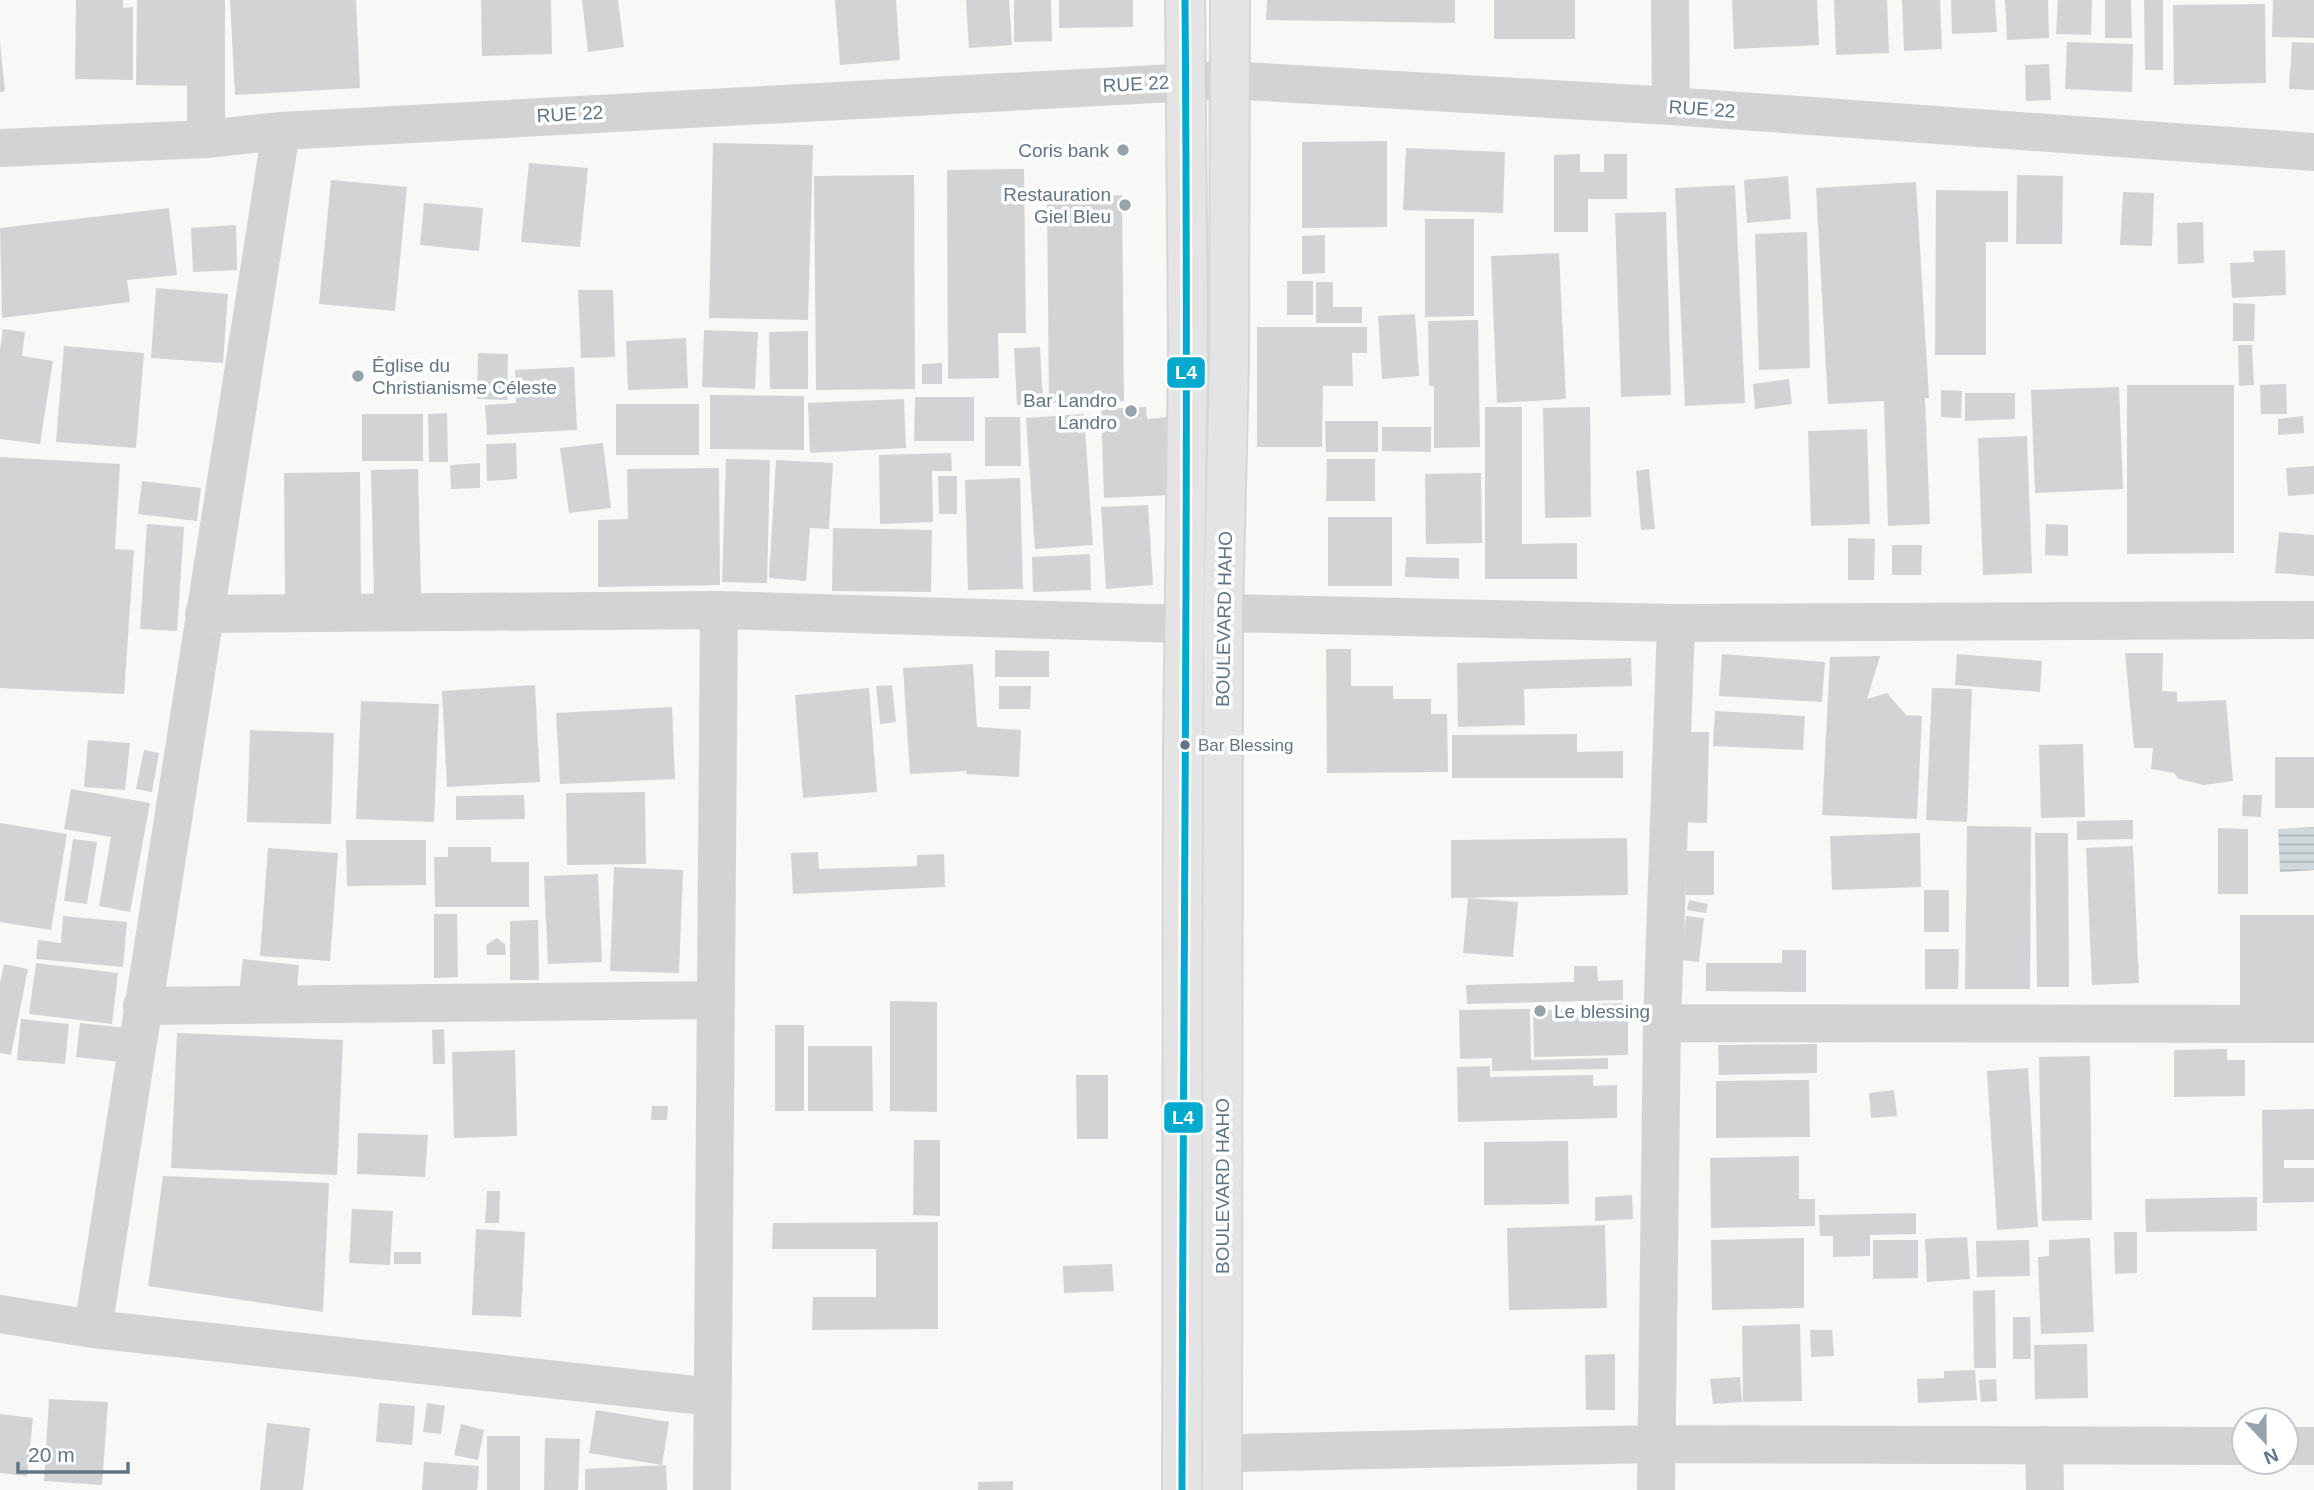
<svg xmlns="http://www.w3.org/2000/svg" width="2314" height="1490" font-family="Arial,sans-serif">
<style>
.water{fill:url(#water-rules)}
.building{fill:#d2d3d4}
.lines{fill:none;stroke-linecap:round;stroke-linejoin:round}
.secondary-casing{stroke:#d5d6d7;stroke-width:42}
.street{stroke:#d3d3d4;stroke-width:38}
.secondary{stroke:#e4e4e5;stroke-width:38}
.bus-1-casing{stroke:#fff;stroke-width:12}
.bus-1{stroke:#00a9ce;stroke-width:7}
.poi-dot{fill:#96a3ad;stroke:#fff;stroke-width:2.5}
.bus-dot{fill:#617585;stroke:#fff;stroke-width:2.5}
.labels{text-anchor:middle;dominant-baseline:central;stroke-width:7;stroke-linejoin:round;paint-order:stroke}
.bus-label{font-size:17px;fill:#617585;stroke:#fff;text-anchor:start}
.street-label{font-size:19px;fill:#617585;stroke:#fff}
.poi-label{font-size:19px;fill:#617585;stroke:#fff;text-anchor:end}
.line-badge{stroke:#fff;stroke-width:2.5}
.badge-label{font-size:19px;text-anchor:middle;font-weight:bold;fill:#fff}
</style>
<defs>
<pattern id="water-rules" width="6" height="5" patternUnits="userSpaceOnUse" patternTransform="scale(1.75)"><rect width="6" height="5" fill="#d0d8dc"/><path d="M0 2.5h6" fill="none" stroke="#acb4b8"/></pattern>
</defs>
<rect width="100%" height="100%" fill="#f8f8f7"/>
<path class="water" d="M 2314,827 L 2314,870 L 2280,872 L 2278,829 Z"/>
<path class="building" d="M 76,0 L 123,0 L 123,8 L 133,7 L 133,80 L 75,79 Z
M 137,0 L 198,0 L 197,86 L 136,85 Z
M 230,0 L 356,0 L 360,88 L 235,95 Z
M 481,0 L 551,0 L 552,54 L 482,56 Z
M 582,0 L 618,0 L 624,47 L 588,52 Z
M 835,0 L 896,0 L 900,60 L 840,65 Z
M 966,0 L 1009,0 L 1012,45 L 969,48 Z
M 1014,0 L 1051,0 L 1052,41 L 1014,42 Z
M 1059,0 L 1133,0 L 1133,27 L 1059,28 Z
M 1267,0 L 1455,0 L 1455,23 L 1266,20 Z
M 1494,0 L 1575,0 L 1575,39 L 1494,39 Z
M 1732,0 L 1817,0 L 1819,45 L 1734,49 Z
M 1834,0 L 1887,0 L 1889,53 L 1836,55 Z
M 1902,0 L 1940,0 L 1942,49 L 1904,51 Z
M 1951,0 L 1995,0 L 1997,32 L 1952,34 Z
M 2005,0 L 2048,0 L 2049,38 L 2007,40 Z
M 2058,0 L 2092,0 L 2091,35 L 2056,34 Z
M 2105,0 L 2131,0 L 2132,38 L 2105,38 Z
M 2144,0 L 2163,0 L 2163,70 L 2145,70 Z
M 2273,0 L 2314,0 L 2314,38 L 2272,37 Z
M 2265,4 L 2266,83 L 2174,85 L 2173,5 Z
M 2067,42 L 2133,44 L 2132,92 L 2065,89 Z
M 2292,42 L 2314,43 L 2314,90 L 2289,89 Z
M 0,43 L 5,91 L 0,92 Z
M 2049,64 L 2051,100 L 2026,101 L 2025,65 Z
M 1387,141 L 1387,227 L 1302,228 L 1302,142 Z
M 713,143 L 813,145 L 808,320 L 709,318 Z
M 1406,148 L 1505,152 L 1503,213 L 1403,210 Z
M 1580,154 L 1580,172 L 1604,172 L 1604,154 L 1627,154 L 1627,199 L 1588,199 L 1588,232 L 1554,232 L 1554,155 Z
M 529,163 L 588,168 L 580,247 L 521,242 Z
M 1024,169 L 1026,333 L 998,333 L 999,378 L 948,379 L 947,170 Z
M 914,175 L 915,389 L 816,390 L 814,176 Z
M 2017,175 L 2063,176 L 2062,244 L 2016,244 Z
M 1788,176 L 1791,219 L 1747,223 L 1744,180 Z
M 331,180 L 407,187 L 395,311 L 319,304 Z
M 1916,182 L 1929,398 L 1925,398 L 1930,524 L 1888,526 L 1884,401 L 1828,404 L 1816,188 Z
M 1735,185 L 1745,403 L 1685,406 L 1675,188 Z
M 1936,190 L 2008,191 L 2008,242 L 1986,242 L 1986,355 L 1935,355 Z
M 2123,192 L 2154,193 L 2152,246 L 2120,245 Z
M 1122,195 L 1124,401 L 1049,403 L 1047,199 Z
M 424,203 L 483,208 L 479,251 L 420,245 Z
M 169,208 L 177,275 L 127,280 L 130,302 L 2,318 L 0,228 Z
M 1666,212 L 1671,395 L 1621,397 L 1615,213 Z
M 1425,219 L 1474,219 L 1474,316 L 1425,317 Z
M 2203,222 L 2204,263 L 2178,264 L 2177,223 Z
M 236,225 L 237,270 L 193,272 L 191,228 Z
M 1807,232 L 1810,368 L 1759,370 L 1755,234 Z
M 1325,235 L 1325,273 L 1302,274 L 1302,236 Z
M 2285,250 L 2286,295 L 2232,298 L 2230,263 L 2254,262 L 2253,251 Z
M 1559,253 L 1566,399 L 1497,403 L 1491,256 Z
M 1287,281 L 1313,281 L 1313,315 L 1287,315 Z
M 1316,282 L 1333,282 L 1333,307 L 1362,307 L 1362,323 L 1316,323 Z
M 156,288 L 228,294 L 223,363 L 151,358 Z
M 578,290 L 613,290 L 615,357 L 581,358 Z
M 2233,303 L 2255,304 L 2254,341 L 2233,341 Z
M 1415,314 L 1419,376 L 1382,379 L 1378,316 Z
M 1478,320 L 1480,447 L 1434,448 L 1434,386 L 1429,386 L 1428,321 Z
M 1257,327 L 1367,327 L 1367,353 L 1352,353 L 1353,386 L 1323,386 L 1322,447 L 1257,447 Z
M 3,329 L 25,332 L 22,356 L 53,361 L 40,444 L 0,439 L 0,350 Z
M 704,330 L 758,332 L 755,389 L 702,387 Z
M 808,331 L 808,389 L 770,389 L 769,332 Z
M 686,338 L 688,388 L 628,390 L 626,341 Z
M 2238,345 L 2252,345 L 2254,385 L 2239,386 Z
M 64,346 L 144,353 L 136,448 L 56,442 Z
M 1040,347 L 1043,403 L 1017,405 L 1014,348 Z
M 478,353 L 508,354 L 507,400 L 477,399 Z
M 942,363 L 942,384 L 922,384 L 922,364 Z
M 574,367 L 577,430 L 487,435 L 485,405 L 516,403 L 515,370 Z
M 1789,379 L 1792,404 L 1755,409 L 1753,384 Z
M 2286,384 L 2287,414 L 2261,414 L 2260,385 Z
M 2127,385 L 2234,385 L 2234,553 L 2127,554 Z
M 2119,387 L 2123,489 L 2035,493 L 2031,390 Z
M 1941,390 L 1962,391 L 1961,418 L 1941,417 Z
M 1965,393 L 2015,393 L 2015,419 L 1965,421 Z
M 710,395 L 804,396 L 804,450 L 710,449 Z
M 915,397 L 974,397 L 974,441 L 914,441 Z
M 904,399 L 906,448 L 810,453 L 808,403 Z
M 616,404 L 699,404 L 699,455 L 616,455 Z
M 1146,407 L 1147,419 L 1169,417 L 1172,495 L 1104,498 L 1101,409 Z
M 1485,407 L 1522,407 L 1522,544 L 1577,543 L 1577,579 L 1485,579 Z
M 1590,407 L 1591,517 L 1545,518 L 1543,408 Z
M 447,413 L 448,462 L 429,462 L 428,414 Z
M 362,414 L 423,414 L 423,461 L 362,461 Z
M 1084,414 L 1093,545 L 1035,549 L 1026,418 Z
M 2303,416 L 2304,433 L 2278,435 L 2278,419 Z
M 985,417 L 1020,417 L 1021,466 L 985,466 Z
M 1325,421 L 1378,421 L 1378,452 L 1326,452 Z
M 1382,427 L 1431,427 L 1431,452 L 1382,451 Z
M 1867,429 L 1870,524 L 1811,526 L 1808,431 Z
M 2027,436 L 2032,573 L 1983,575 L 1978,438 Z
M 516,443 L 517,479 L 487,481 L 486,444 Z
M 603,443 L 611,508 L 569,513 L 560,448 Z
M 951,453 L 952,471 L 932,471 L 933,522 L 880,524 L 879,455 Z
M 0,457 L 120,464 L 115,549 L 134,550 L 124,694 L 0,688 Z
M 726,459 L 770,460 L 767,583 L 722,582 Z
M 1327,459 L 1375,459 L 1375,501 L 1326,501 Z
M 776,460 L 833,463 L 829,529 L 810,528 L 806,581 L 769,578 Z
M 480,463 L 480,488 L 451,489 L 450,465 Z
M 2314,466 L 2314,494 L 2288,496 L 2286,468 Z
M 719,468 L 720,585 L 598,587 L 598,520 L 628,519 L 627,469 Z
M 418,469 L 421,595 L 374,597 L 371,470 Z
M 1649,469 L 1655,529 L 1641,530 L 1636,471 Z
M 360,472 L 361,594 L 285,595 L 284,473 Z
M 1481,473 L 1482,543 L 1426,544 L 1425,474 Z
M 938,476 L 957,476 L 957,514 L 939,514 Z
M 1020,478 L 1023,589 L 968,590 L 965,480 Z
M 142,481 L 201,488 L 197,521 L 138,514 Z
M 1148,505 L 1153,585 L 1106,589 L 1101,507 Z
M 1328,517 L 1392,517 L 1392,586 L 1328,586 Z
M 147,524 L 184,527 L 177,631 L 140,629 Z
M 2046,524 L 2068,525 L 2068,556 L 2045,555 Z
M 833,528 L 932,530 L 931,592 L 832,591 Z
M 2279,532 L 2314,535 L 2314,576 L 2275,573 Z
M 1848,538 L 1875,539 L 1874,580 L 1848,580 Z
M 1892,545 L 1922,545 L 1921,575 L 1892,575 Z
M 1090,554 L 1091,590 L 1033,592 L 1032,557 Z
M 1406,557 L 1459,558 L 1459,579 L 1405,577 Z
M 1326,649 L 1351,649 L 1351,686 L 1393,686 L 1393,699 L 1431,699 L 1431,714 L 1447,714 L 1448,772 L 1327,773 Z
M 995,650 L 1049,651 L 1049,677 L 995,677 Z
M 2125,653 L 2163,653 L 2162,691 L 2177,692 L 2177,702 L 2226,700 L 2233,781 L 2204,785 L 2179,779 L 2174,773 L 2151,769 L 2153,748 L 2134,748 Z
M 1722,654 L 1825,662 L 1822,702 L 1719,696 Z
M 1957,654 L 2042,661 L 2040,692 L 1955,685 Z
M 1880,656 L 1867,699 L 1887,693 L 1906,715 L 1922,716 L 1917,819 L 1822,815 L 1830,657 Z
M 1631,658 L 1632,686 L 1524,689 L 1525,725 L 1458,727 L 1457,663 Z
M 973,664 L 977,727 L 1021,730 L 1019,777 L 966,774 L 967,771 L 910,774 L 903,668 Z
M 535,685 L 540,782 L 447,787 L 442,691 Z
M 892,685 L 896,722 L 880,724 L 876,686 Z
M 999,686 L 1031,686 L 1030,709 L 999,709 Z
M 869,688 L 877,792 L 803,798 L 795,695 Z
M 1932,688 L 1972,689 L 1967,822 L 1926,820 Z
M 361,701 L 439,704 L 434,822 L 356,819 Z
M 672,707 L 675,779 L 560,784 L 556,713 Z
M 1715,711 L 1805,716 L 1803,750 L 1713,746 Z
M 250,730 L 334,733 L 331,824 L 247,822 Z
M 1675,732 L 1709,732 L 1707,823 L 1673,822 Z
M 1577,734 L 1577,752 L 1623,751 L 1623,778 L 1452,778 L 1452,735 Z
M 88,740 L 130,743 L 125,790 L 84,787 Z
M 2083,744 L 2085,817 L 2041,818 L 2039,745 Z
M 144,750 L 159,753 L 152,792 L 136,789 Z
M 2275,757 L 2314,757 L 2314,808 L 2275,808 Z
M 71,789 L 150,803 L 130,912 L 99,906 L 111,837 L 64,829 Z
M 645,792 L 646,864 L 567,865 L 566,793 Z
M 524,795 L 525,819 L 456,820 L 456,796 Z
M 2243,795 L 2262,795 L 2261,817 L 2242,816 Z
M 2133,820 L 2133,839 L 2077,840 L 2077,821 Z
M 0,823 L 67,834 L 51,930 L 0,922 Z
M 1967,826 L 2031,827 L 2030,989 L 1965,989 Z
M 2218,828 L 2248,829 L 2248,894 L 2218,894 Z
M 1920,833 L 1921,887 L 1832,890 L 1830,836 Z
M 2035,833 L 2068,833 L 2069,987 L 2037,987 Z
M 1627,838 L 1628,895 L 1451,898 L 1451,840 Z
M 73,839 L 97,842 L 87,904 L 64,901 Z
M 346,840 L 426,840 L 426,885 L 347,886 Z
M 2133,846 L 2139,983 L 2092,985 L 2086,848 Z
M 448,847 L 491,847 L 491,862 L 529,862 L 529,907 L 435,907 L 434,857 L 448,857 Z
M 268,848 L 338,853 L 330,961 L 260,956 Z
M 1686,851 L 1714,851 L 1714,895 L 1686,895 Z
M 818,852 L 819,869 L 917,866 L 917,855 L 944,854 L 945,887 L 793,894 L 791,853 Z
M 614,867 L 683,870 L 679,973 L 610,971 Z
M 598,874 L 602,962 L 548,964 L 544,876 Z
M 1924,890 L 1949,890 L 1949,932 L 1924,932 Z
M 1468,898 L 1518,902 L 1513,957 L 1463,953 Z
M 1689,900 L 1708,904 L 1706,913 L 1687,910 Z
M 434,914 L 457,914 L 458,977 L 434,978 Z
M 2240,915 L 2314,915 L 2314,1007 L 2240,1007 Z
M 63,916 L 127,922 L 123,967 L 36,959 L 38,940 L 61,943 Z
M 1686,916 L 1704,918 L 1699,962 L 1681,960 Z
M 538,920 L 539,980 L 510,980 L 510,921 Z
M 497,938 L 505,944 L 506,955 L 487,955 L 486,945 Z
M 1925,949 L 1959,949 L 1958,989 L 1925,989 Z
M 1782,950 L 1806,950 L 1806,992 L 1706,991 L 1706,963 L 1782,963 Z
M 243,959 L 299,965 L 296,1000 L 239,993 Z
M 36,963 L 118,973 L 112,1024 L 29,1014 Z
M 4,964 L 28,969 L 11,1055 L 0,1053 L 0,983 Z
M 1574,966 L 1597,966 L 1598,981 L 1623,980 L 1623,1000 L 1467,1004 L 1466,985 L 1574,982 Z
M 890,1001 L 937,1002 L 937,1112 L 890,1111 Z
M 1628,1003 L 1628,1055 L 1534,1057 L 1533,1010 L 1595,1009 L 1594,1004 Z
M 1530,1009 L 1531,1060 L 1608,1058 L 1608,1069 L 1492,1071 L 1492,1058 L 1460,1059 L 1459,1010 Z
M 21,1019 L 69,1024 L 65,1064 L 17,1060 Z
M 80,1023 L 126,1028 L 121,1062 L 76,1057 Z
M 775,1025 L 804,1025 L 804,1111 L 775,1111 Z
M 444,1029 L 445,1064 L 433,1064 L 432,1030 Z
M 177,1033 L 343,1040 L 337,1175 L 171,1168 Z
M 1817,1044 L 1817,1073 L 1719,1075 L 1718,1045 Z
M 808,1046 L 872,1046 L 873,1111 L 808,1111 Z
M 2227,1049 L 2227,1060 L 2245,1060 L 2245,1096 L 2174,1097 L 2174,1050 Z
M 515,1050 L 517,1136 L 454,1138 L 452,1052 Z
M 2090,1056 L 2092,1220 L 2042,1221 L 2039,1057 Z
M 1490,1066 L 1490,1077 L 1593,1075 L 1593,1086 L 1617,1085 L 1617,1118 L 1458,1122 L 1457,1067 Z
M 2028,1068 L 2038,1227 L 1997,1230 L 1987,1071 Z
M 1076,1075 L 1108,1075 L 1108,1139 L 1077,1139 Z
M 1809,1080 L 1810,1137 L 1716,1138 L 1716,1081 Z
M 1894,1090 L 1897,1116 L 1871,1118 L 1869,1093 Z
M 652,1106 L 668,1106 L 667,1120 L 651,1120 Z
M 2314,1109 L 2314,1160 L 2284,1160 L 2284,1168 L 2314,1168 L 2314,1202 L 2263,1203 L 2262,1110 Z
M 358,1133 L 428,1135 L 425,1177 L 357,1174 Z
M 914,1140 L 940,1140 L 940,1216 L 913,1215 Z
M 1568,1141 L 1569,1204 L 1484,1205 L 1484,1142 Z
M 1799,1156 L 1799,1199 L 1815,1199 L 1815,1226 L 1711,1228 L 1710,1158 Z
M 163,1176 L 329,1183 L 323,1312 L 148,1286 Z
M 487,1191 L 500,1191 L 499,1223 L 485,1223 Z
M 1632,1195 L 1633,1219 L 1595,1221 L 1595,1197 Z
M 2257,1197 L 2257,1231 L 2146,1232 L 2145,1199 Z
M 352,1209 L 393,1211 L 390,1265 L 349,1263 Z
M 1916,1213 L 1916,1234 L 1870,1235 L 1870,1256 L 1833,1257 L 1833,1236 L 1820,1236 L 1819,1215 Z
M 938,1222 L 938,1329 L 812,1330 L 813,1297 L 876,1297 L 876,1249 L 772,1249 L 773,1223 Z
M 1605,1225 L 1607,1308 L 1509,1310 L 1507,1228 Z
M 476,1229 L 525,1232 L 521,1317 L 472,1315 Z
M 2114,1232 L 2137,1232 L 2137,1273 L 2115,1274 Z
M 1967,1237 L 1970,1279 L 1927,1282 L 1925,1239 Z
M 1804,1238 L 1804,1308 L 1712,1310 L 1711,1240 Z
M 2090,1238 L 2094,1332 L 2041,1334 L 2038,1257 L 2049,1256 L 2049,1240 Z
M 1873,1240 L 1918,1240 L 1918,1278 L 1873,1279 Z
M 2029,1240 L 2030,1276 L 1977,1277 L 1976,1241 Z
M 394,1252 L 421,1252 L 421,1264 L 394,1264 Z
M 1112,1264 L 1114,1291 L 1064,1293 L 1063,1266 Z
M 1995,1290 L 1996,1368 L 1974,1368 L 1973,1291 Z
M 2013,1317 L 2030,1317 L 2031,1359 L 2013,1359 Z
M 1800,1324 L 1802,1401 L 1743,1402 L 1742,1326 Z
M 1810,1330 L 1832,1330 L 1834,1356 L 1811,1357 Z
M 2087,1344 L 2088,1398 L 2035,1399 L 2034,1345 Z
M 1615,1354 L 1615,1410 L 1586,1410 L 1585,1355 Z
M 1975,1370 L 1977,1400 L 1918,1403 L 1917,1379 L 1944,1378 L 1944,1371 Z
M 1740,1377 L 1742,1402 L 1713,1404 L 1710,1379 Z
M 1996,1379 L 1997,1401 L 1981,1402 L 1979,1380 Z
M 49,1399 L 108,1402 L 102,1485 L 44,1481 Z
M 379,1403 L 415,1406 L 412,1445 L 376,1442 Z
M 427,1403 L 445,1406 L 441,1434 L 423,1432 Z
M 596,1410 L 669,1422 L 662,1465 L 589,1453 Z
M 0,1414 L 33,1418 L 27,1476 L 0,1473 Z
M 267,1423 L 310,1428 L 303,1490 L 260,1490 Z
M 461,1424 L 484,1430 L 478,1460 L 454,1455 Z
M 487,1436 L 520,1436 L 520,1490 L 487,1490 Z
M 545,1438 L 580,1439 L 578,1490 L 544,1490 Z
M 424,1462 L 479,1466 L 477,1490 L 422,1490 Z
M 666,1465 L 667,1490 L 585,1490 L 585,1469 Z
M 1013,1481 L 1013,1490 L 978,1490 L 978,1482 Z"/>
<g class="lines">
<g class="secondary-casing">
<path id="secondary" d="M 1182,1490 L 1183,746 L 1188,343 L 1185,0
M 1222,1490 L 1223,613 L 1229,364 L 1230,0"/>
</g>
<path class="street" d="M 1670,0 L 1671,106
M 206,139 L 206,0
M 0,148 L 206,139 L 281,131 L 1229,80 L 1671,106 L 2314,152
M 1223,613 L 1676,623 L 2314,620
M 204,614 L 719,610 L 1184,624
M 142,1006 L 715,1000
M 1662,1023 L 2314,1024
M 0,1314 L 93,1329 L 713,1397
M 93,1329 L 281,131
M 2044,1445 L 2045,1490
M 2286,1446 L 2314,1446
M 1189,1454 L 1656,1444 L 2244,1446
M 712,1490 L 719,610
M 1656,1490 L 1662,1023 L 1676,623"/>
<use href="#secondary" class="secondary"/>
<g class="bus-1-casing">
<path id="bus-1" d="M 1182,1490 C 1183,993 1189,497 1185,0"/>
</g>
<use href="#bus-1" class="bus-1"/>
</g>
<g class="poi-dot">
<circle cx="1123" cy="150" r="7"/>
<circle cx="1125" cy="205" r="7"/>
<circle cx="358" cy="376" r="7"/>
<circle cx="1131" cy="411" r="7"/>
<circle cx="1540" cy="1011" r="7"/>
</g>
<circle class="bus-dot" cx="1185" cy="745" r="6"/>
<g class="labels">
<g class="bus-label">
<text x="1198" y="745">Bar Blessing</text>
</g>
<g class="street-label">
<text transform="translate(1136 84) rotate(-3)">RUE 22</text>
<text transform="translate(1702 109) rotate(4)">RUE 22</text>
<text transform="translate(570 114) rotate(-3)">RUE 22</text>
<text transform="translate(1224 619) rotate(-89)">BOULEVARD HAHO</text>
<text transform="translate(1222 1186) rotate(-90)">BOULEVARD HAHO</text>
</g>
<g class="poi-label">
<text x="1109" y="150">Coris bank</text>
<text x="1111" y="194">Restauration<tspan x="1111" dy="22">Giel Bleu</tspan></text>
<text x="372" y="365" text-anchor="start">Église du<tspan x="372" dy="22">Christianisme Céleste</tspan></text>
<text x="1117" y="400">Bar Landro<tspan x="1117" dy="22">Landro</tspan></text>
<text x="1554" y="1011" text-anchor="start">Le blessing</text>
</g>
</g>
<g class="line-badge">
<rect x="1166" y="356" width="40" height="33" rx="7" fill="#00a9ce"/>
<rect x="1163" y="1101" width="41" height="33" rx="7" fill="#00a9ce"/>
</g>
<g class="badge-label">
<text x="1186" y="379">L4</text>
<text x="1183" y="1124">L4</text>
</g>
<g transform="translate(2265 1441) rotate(158)"><circle r="33" fill="#ffffff" stroke="#c0c8ce" stroke-width="2"/>
<path d="M0-5L12 26L0 18L-12 26Z" fill="#96a3ad"/>
<text y="-10" font-size="19" font-weight="bold" text-anchor="middle" fill="#617585">N</text>
</g>
<path d="M18 1462v10h110v-10" fill="none" stroke="#617585" stroke-width="3.5"/>
<text x="28" y="1462" font-size="21" fill="#617585" stroke="#ffffff" stroke-width="5" paint-order="stroke">20 m</text>
</svg>
